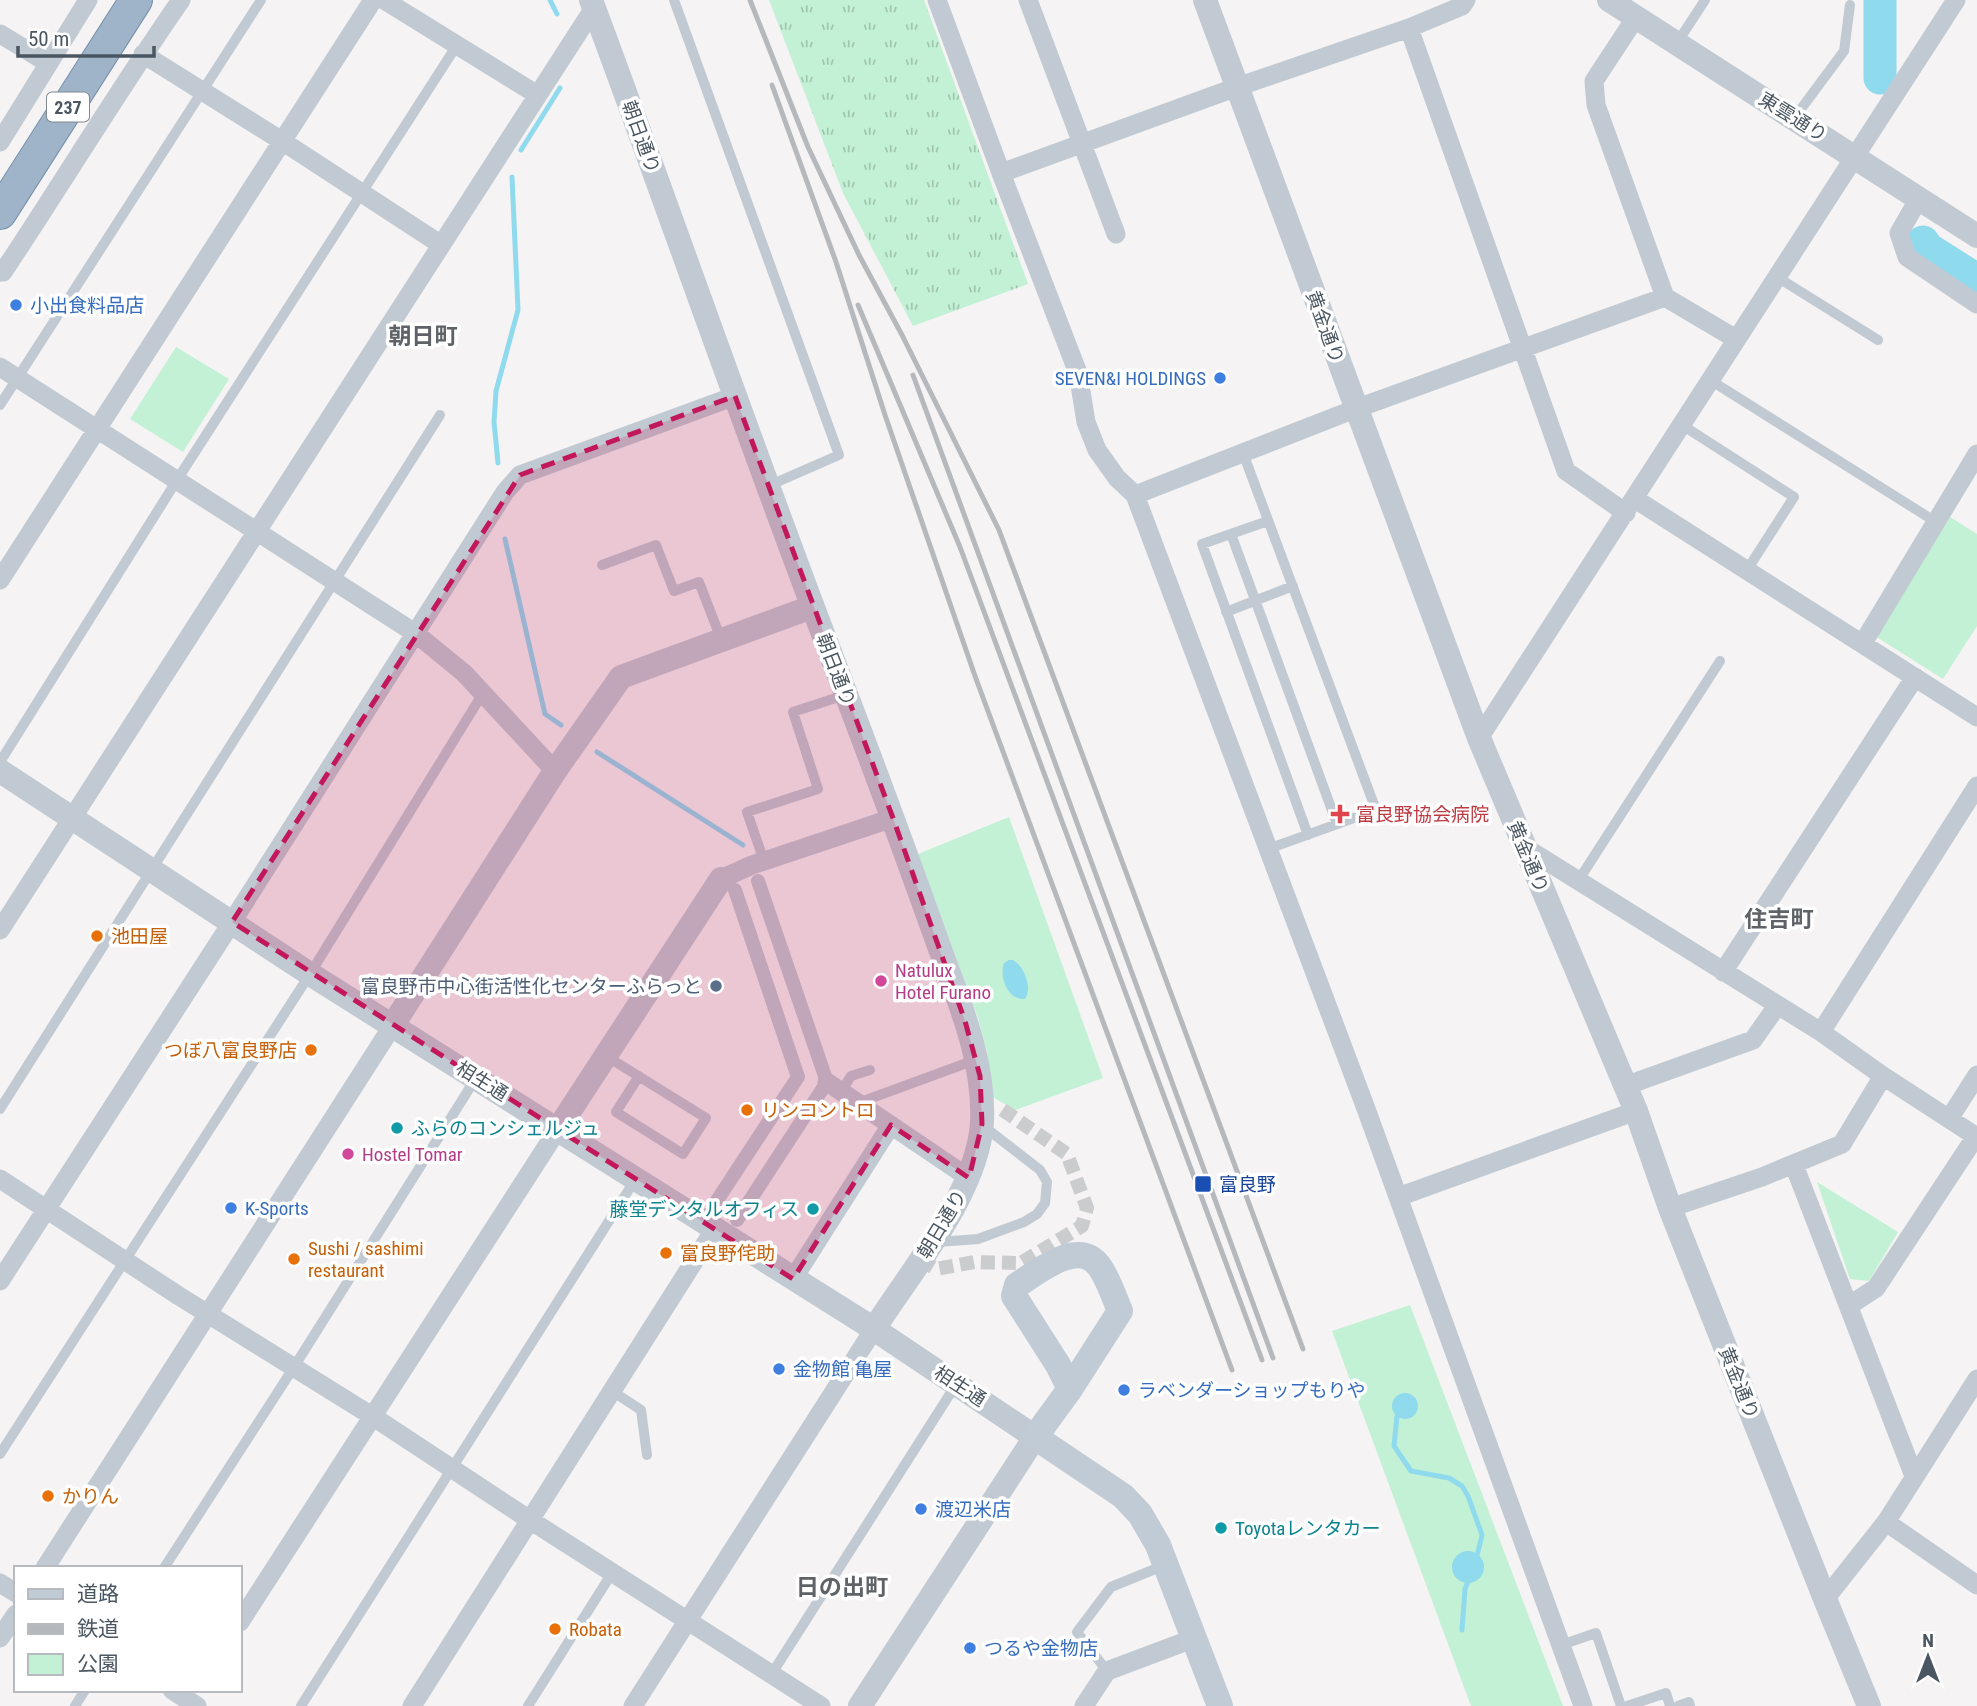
<svg xmlns="http://www.w3.org/2000/svg" width="1977" height="1706" font-family="'Roboto Condensed','Noto Sans JP',sans-serif">
<style>
.grass{fill:url(#grass-tufts)}
.green{fill:#c3f1d5}
.water{fill:#90daee}
.lines{fill:none;stroke-linecap:round;stroke-linejoin:round}
.stream{stroke:#90daee;stroke-width:5}
.river{stroke:#90daee;stroke-width:33}
.pedestrian-tunnel{stroke:#caccce;stroke-width:14;stroke-dasharray:14 7;stroke-linecap:butt}
.trunk-casing{stroke:#7690ad;stroke-width:34}
.service{stroke:#c1cad2;stroke-width:10}
.pedestrian{stroke:#c1cad2;stroke-width:14}
.minor{stroke:#c1cad2;stroke-width:19}
.tertiary{stroke:#c1cad2;stroke-width:24}
.secondary{stroke:#c1cbd6;stroke-width:26}
.trunk{stroke:#9fb4c9;stroke-width:32}
.rail{stroke:#b5b8bd;stroke-width:5}
.marked{fill:#c2185b;fill-opacity:0.2;stroke:#c2185b;stroke-width:5;stroke-dasharray:14 9;stroke-linejoin:round}
.shop-dot{fill:#3f7fe0;stroke:#fff;stroke-width:2.5}
.health-dot{fill:#e0444e;stroke:#fff;stroke-width:2.5}
.food-dot{fill:#e8710a;stroke:#fff;stroke-width:2.5}
.hotel-dot{fill:#d1479c;stroke:#fff;stroke-width:2.5}
.service-dot{fill:#5c6f8a;stroke:#fff;stroke-width:2.5}
.culture-dot{fill:#0f9aa8;stroke:#fff;stroke-width:2.5}
.transit-dot{fill:#1a4fb4;stroke:#fff;stroke-width:2.5}
.labels{text-anchor:middle;dominant-baseline:central;stroke-width:7;stroke-linejoin:round;paint-order:stroke}
.shield{fill:#fff;stroke:#808990;stroke-width:2}
.shield-label{font-size:18px;font-weight:bold;fill:#4a5661}
.street-label{font-size:19px;fill:#4a5661;stroke:#fff}
.shop-label{font-size:19px;fill:#366cbe;stroke:#fff;text-anchor:start}
.health-label{font-size:19px;fill:#be3a42;stroke:#fff;text-anchor:start}
.food-label{font-size:19px;fill:#c56008;stroke:#fff;text-anchor:start}
.hotel-label{font-size:19px;fill:#b23c85;stroke:#fff;text-anchor:start}
.service-label{font-size:19px;fill:#4e5e75;stroke:#fff;text-anchor:end}
.culture-label{font-size:19px;fill:#0d838f;stroke:#fff;text-anchor:start}
.transit-label{font-size:19px;fill:#164399;stroke:#fff;text-anchor:start}
.quarter-label{font-size:23px;font-weight:bold;fill:#5f6368;stroke:#fff}
</style>
<defs>
<pattern id="grass-tufts" width="24" height="20" patternUnits="userSpaceOnUse" patternTransform="scale(1.75)"><rect width="24" height="20" fill="#c3f1d5"/><path d="M3 7l-1-3M5 7V3M7 7l1-3M15 17l-1-3M17 17v-4M19 17l1-3" fill="none" stroke="#a0c6b0"/></pattern>
</defs>
<rect width="100%" height="100%" fill="#f5f3f3"/>
<path class="grass" d="M 769,0 L 924,0 L 1028,284 L 913,326 L 843,193 Z"/>
<path class="green" d="M 176,347 L 229,379 L 183,452 L 130,419 Z
M 1950,517 L 1977,534 L 1977,626 L 1943,679 L 1875,636 Z
M 1009,817 L 1103,1078 L 1015,1110 L 991,1096 L 987,1051 L 978,1018 L 918,854 Z
M 1817,1182 L 1898,1232 L 1869,1281 L 1850,1279 Z
M 1410,1305 L 1563,1706 L 1471,1706 L 1332,1331 Z"/>
<path class="water" d="M 1009,960 L 1013,960 C 1024,966 1033,988 1025,999 C 1008,1000 999,978 1004,963 Z
M1392 1406a13 13 0 1 1 26 0a13 13 0 1 1-26 0Z
M1452 1567a16 16 0 1 1 32 0a16 16 0 1 1-32 0Z"/>
<g class="lines">
<path class="stream" d="M 550,0 L 557,14
M 521,150 L 560,88
M 498,463 L 494,422 L 496,391 L 518,310 L 512,177
M 505,539 L 545,714 L 561,725
M 597,752 L 743,845
M 1397,1416 L 1394,1446 L 1411,1471 L 1449,1478 L 1462,1486 L 1468,1496 L 1482,1535 L 1476,1560
M 1462,1630 L 1465,1589 L 1469,1579"/>
<path class="river" d="M 1880,0 L 1880,78
M 1923,242 L 1928,249 L 1977,280"/>
<path class="pedestrian-tunnel" d="M 921,1260 L 936,1269 L 974,1262 L 1021,1263 L 1082,1226 L 1087,1208 L 1067,1154 L 1000,1108"/>
<g class="trunk-casing">
<path id="trunk" d="M 0,213 L 136,0"/>
</g>
<path class="service" d="M 674,0 L 839,455 L 768,486
M 1677,43 L 1705,0
M 1795,117 L 1844,51 L 1850,5
M 1777,277 L 1878,340
M 1710,380 L 1936,522
M 0,405 L 261,0
M 1682,425 L 1794,497 L 1747,570
M 1243,453 L 1376,810 L 1268,849
M 1268,521 L 1202,544 L 1308,835
M 1231,534 L 1337,824
M 602,565 L 656,545 L 674,591 L 699,582 L 721,639
M 1226,612 L 1293,586
M 0,762 L 177,480 L 457,45
M 764,861 L 747,812 L 818,789 L 793,712 L 845,695
M 1578,881 L 1720,661
M 606,1056 L 706,1118 L 683,1154 L 616,1112 L 639,1076
M 841,1092 L 851,1076 L 870,1070
M 858,1103 L 975,1060
M 0,1109 L 440,415
M 938,1242 L 978,1239 L 1024,1222 L 1037,1214 L 1045,1203 L 1047,1182 L 1040,1170 L 982,1125
M 612,1391 L 641,1410 L 647,1455
M 0,1454 L 310,974 L 483,693
M 164,1568 L 294,1367 L 476,1078
M 1561,1645 L 1596,1633 L 1621,1706
M 1107,1671 L 1077,1632 L 1111,1587 L 1165,1565
M 771,1675 L 955,1386
M 75,1706 L 85,1690
M 301,1706 L 635,1180
M 528,1706 L 612,1573
M 1627,1706 L 1666,1693 L 1670,1706
M 1678,1706 L 1689,1702 L 1690,1706"/>
<path class="pedestrian" d="M 714,1205 L 798,1077 L 735,890
M 737,1220 L 827,1082 L 758,881"/>
<path class="minor" d="M 384,0 L 536,94
M 937,0 L 1001,173
M 1028,0 L 1116,234
M 1466,0 L 1462,6 L 1409,28 L 1237,87 L 1001,173 L 1078,373 L 1086,422 L 1097,450 L 1117,478 L 1135,495 L 1365,1106 L 1583,1706
M 1636,17 L 1594,81 L 1596,105 L 1665,297 L 1736,339
M 1409,28 L 1566,471 L 1626,513
M 0,34 L 48,63
M 143,54 L 282,141 L 440,244
M 0,142 L 88,0
M 1918,200 L 1899,233 L 1907,257 L 1977,304
M 0,272 L 3,272 C 63,182 119,89 181,0
M 0,367 L 415,633 L 464,673 L 555,771
M 1135,495 L 1355,409 L 1665,297
M 1635,499 L 1977,717
M 0,580 L 373,0
M 1863,643 L 1977,454
M 1479,738 L 1956,0
M 1526,848 L 1821,1032 L 1883,1076 L 1977,1137
M 721,879 L 752,865 L 893,818
M 0,930 L 594,8
M 1723,972 L 1915,677
M 1821,1032 L 1977,786
M 827,1082 L 969,1178
M 1625,1086 L 1753,1040 L 1777,1006
M 1949,1119 L 1977,1075
M 1794,1165 L 1914,1476
M 0,1179 L 179,1296 L 372,1416 L 530,1520 L 821,1706
M 1398,1197 L 1636,1111
M 1670,1208 L 1762,1177 L 1842,1144 L 1883,1076
M 793,1279 L 891,1125
M 0,1281 L 232,922 L 505,492 L 520,475 L 735,396
M 1850,1305 L 1876,1288 L 1976,1136
M 1886,1522 L 1977,1585
M 45,1568 L 393,1025
M 0,1583 L 16,1593
M 1825,1599 L 1886,1522 L 1977,1379
M 240,1622 L 558,1129
M 0,1638 L 16,1614
M 172,1690 L 197,1706
M 412,1706 L 714,1230
M 633,1706 L 874,1329
M 1084,1706 L 1107,1671 L 1195,1638"/>
<path class="tertiary" d="M 591,0 C 673,220 749,441 833,660 C 868,751 902,843 935,935 C 956,995 985,1057 982,1122 C 978,1192 911,1271 874,1329
M 1205,0 L 1479,738 L 1636,1111 L 1670,1208 L 1825,1599 L 1869,1706
M 1609,0 L 1977,236
M 0,771 L 310,974 L 874,1329 L 1035,1437 L 860,1706
M 393,1025 L 555,771 L 621,677 L 812,607
M 558,1129 L 721,879"/>
<path class="secondary" d="M 1070,1389 L 1058,1365 L 1014,1296 L 1017,1285 C 1038,1272 1078,1238 1099,1266 C 1108,1278 1114,1297 1120,1311 L 1070,1389 L 1035,1437 L 1123,1496 L 1140,1514 L 1158,1545 L 1220,1706"/>
<use href="#trunk" class="trunk"/>
<path class="rail" d="M 750,0 L 808,147 L 859,255 L 902,335 L 999,530 L 1303,1349
M 772,85 L 836,262 L 885,415 L 975,676 L 1232,1370
M 858,305 L 960,547 L 1262,1360
M 913,375 L 1273,1358"/>
</g>
<path class="marked" d="M 735,396 L 893,818 L 965,1021 L 980,1076 L 982,1124 L 969,1178 L 891,1125 L 793,1279 L 232,922 L 520,475 Z"/>
<g class="shop-dot">
<circle cx="16" cy="305" r="7"/>
<circle cx="1220" cy="378" r="7"/>
<circle cx="231" cy="1208" r="7"/>
<circle cx="779" cy="1369" r="7"/>
<circle cx="1124" cy="1390" r="7"/>
<circle cx="921" cy="1509" r="7"/>
<circle cx="970" cy="1648" r="7"/>
</g>
<path class="health-dot" d="M1336.5 803.5h7v7h7v7h-7v7h-7v-7h-7v-7h7z"/>
<g class="food-dot">
<circle cx="97" cy="936" r="7"/>
<circle cx="311" cy="1050" r="7"/>
<circle cx="747" cy="1110" r="7"/>
<circle cx="666" cy="1253" r="7"/>
<circle cx="294" cy="1259" r="7"/>
<circle cx="48" cy="1496" r="7"/>
<circle cx="555" cy="1629" r="7"/>
</g>
<g class="hotel-dot">
<circle cx="881" cy="981" r="7"/>
<circle cx="348" cy="1154" r="7"/>
</g>
<circle class="service-dot" cx="716" cy="986" r="7"/>
<g class="culture-dot">
<circle cx="397" cy="1128" r="7"/>
<circle cx="813" cy="1209" r="7"/>
<circle cx="1221" cy="1528" r="7"/>
</g>
<rect class="transit-dot" x="1194" y="1175" width="18" height="18" rx="3.5"/>
<g class="labels">
<rect class="shield" x="47" y="92.5" width="42" height="29" rx="5"/>
<g class="shield-label">
<text x="68" y="107">237</text>
</g>
<g class="street-label">
<text transform="translate(1793 117) rotate(32)">東雲通り</text>
<text transform="translate(641 137) rotate(70)">朝日通り</text>
<text transform="translate(1325 327) rotate(70)">黄金通り</text>
<text transform="translate(836 670) rotate(69)">朝日通り</text>
<text transform="translate(1528 857) rotate(67)">黄金通り</text>
<text transform="translate(482 1081) rotate(32)">相生通</text>
<text transform="translate(942 1224) rotate(-59)">朝日通り</text>
<text transform="translate(1739 1383) rotate(68)">黄金通り</text>
<text transform="translate(960 1386) rotate(33)">相生通</text>
</g>
<g class="shop-label">
<text x="30" y="305">小出食料品店</text>
<text x="1206" y="378" text-anchor="end">SEVEN&amp;I HOLDINGS</text>
<text x="245" y="1208">K-Sports</text>
<text x="793" y="1369">金物館 亀屋</text>
<text x="1138" y="1390">ラベンダーショップもりや</text>
<text x="935" y="1509">渡辺米店</text>
<text x="984" y="1648">つるや金物店</text>
</g>
<g class="health-label">
<text x="1356" y="814">富良野協会病院</text>
</g>
<g class="food-label">
<text x="111" y="936">池田屋</text>
<text x="297" y="1050" text-anchor="end">つぼ八富良野店</text>
<text x="761" y="1110">リンコントロ</text>
<text x="308" y="1248">Sushi / sashimi<tspan x="308" dy="22">restaurant</tspan></text>
<text x="680" y="1253">富良野侘助</text>
<text x="62" y="1496">かりん</text>
<text x="569" y="1629">Robata</text>
</g>
<g class="hotel-label">
<text x="895" y="970">Natulux<tspan x="895" dy="22">Hotel Furano</tspan></text>
<text x="362" y="1154">Hostel Tomar</text>
</g>
<g class="service-label">
<text x="702" y="986">富良野市中心街活性化センターふらっと</text>
</g>
<g class="culture-label">
<text x="411" y="1128">ふらのコンシェルジュ</text>
<text x="799" y="1209" text-anchor="end">藤堂デンタルオフィス</text>
<text x="1235" y="1528">Toyotaレンタカー</text>
</g>
<g class="transit-label">
<text x="1219" y="1184">富良野</text>
</g>
<g class="quarter-label">
<text x="423" y="336">朝日町</text>
<text x="1779" y="919">住吉町</text>
<text x="842" y="1587">日の出町</text>
</g>
</g>
<rect x="14" y="1566" width="228" height="126" fill="#ffffff" stroke="#b7bbc0" stroke-width="2"/>
<rect x="28" y="1589" width="35" height="10" fill="#c1cbd6" stroke="#b7bbc0" stroke-width="2"/>
<text x="77" y="1601" font-size="21" fill="#4a5661">道路</text>
<rect x="28" y="1624" width="35" height="10" fill="#b5b8bd" stroke="#b7bbc0" stroke-width="2"/>
<text x="77" y="1636" font-size="21" fill="#4a5661">鉄道</text>
<rect x="28" y="1654" width="35" height="21" fill="#c3f1d5" stroke="#b7bbc0" stroke-width="2"/>
<text x="77" y="1671" font-size="21" fill="#4a5661">公園</text>
<g transform="translate(1928 1657)" stroke="#ffffff" stroke-width="5" paint-order="stroke">
<path d="M0-5L12 26L0 18L-12 26Z" fill="#4a5661"/>
<text y="-10" font-size="19" font-weight="bold" text-anchor="middle" fill="#4a5661">N</text>
</g>
<path d="M18 46v10h136v-10" fill="none" stroke="#4a5661" stroke-width="3.5"/>
<text x="28" y="46" font-size="21" fill="#4a5661" stroke="#ffffff" stroke-width="5" paint-order="stroke">50 m</text>
</svg>
